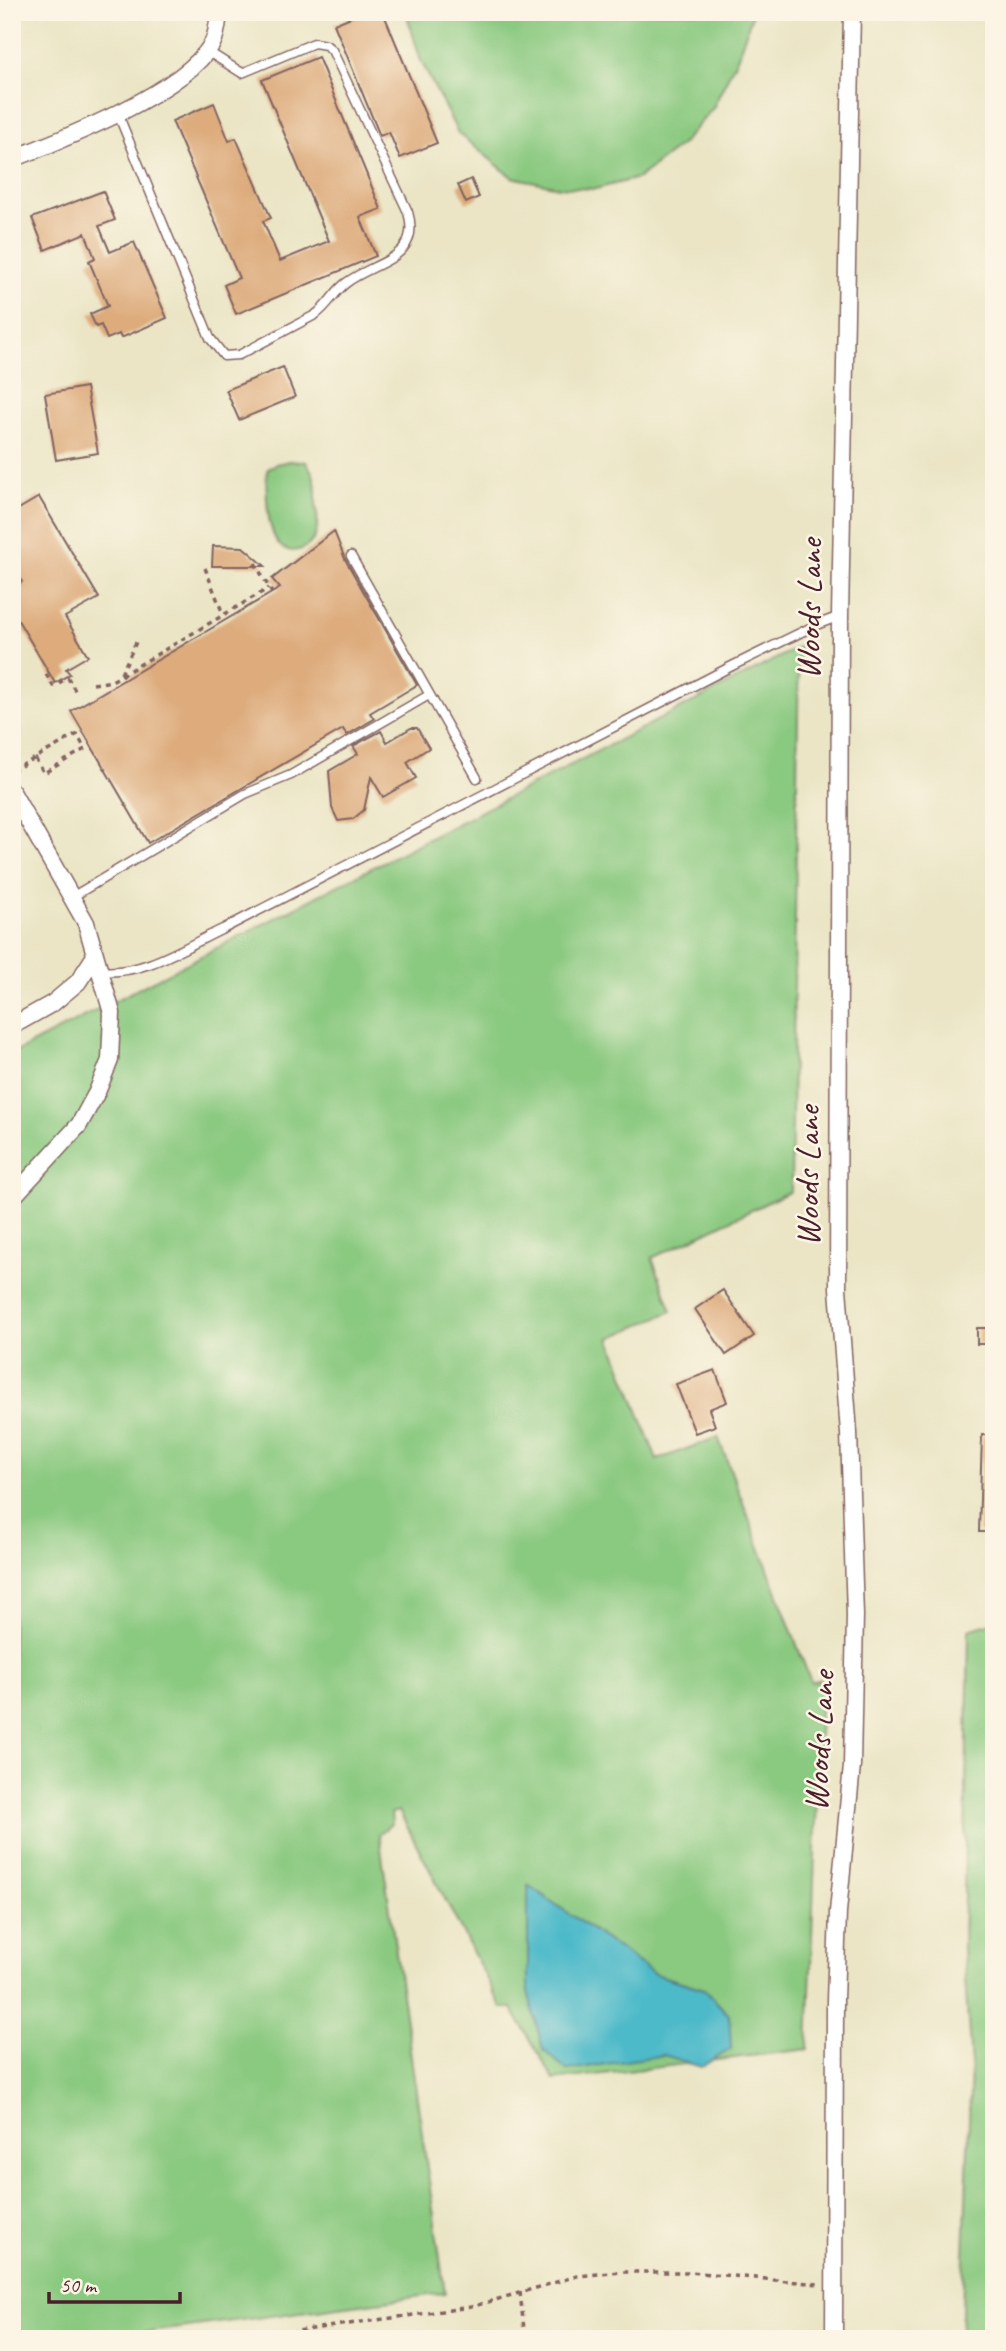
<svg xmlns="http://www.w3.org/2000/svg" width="1006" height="2351" font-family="Caveat,sans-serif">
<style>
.green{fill:#8ac980;stroke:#6a7456;stroke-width:2}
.water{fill:#4ebac9;stroke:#4c6c7a;stroke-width:2}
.building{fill:#ddab7c}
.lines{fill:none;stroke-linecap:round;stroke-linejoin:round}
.service-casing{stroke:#826461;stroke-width:11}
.minor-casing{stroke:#826461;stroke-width:19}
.path{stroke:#826461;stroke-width:3.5;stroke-dasharray:5 5;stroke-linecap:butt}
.service{stroke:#fff;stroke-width:8}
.minor{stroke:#fff;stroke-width:16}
.labels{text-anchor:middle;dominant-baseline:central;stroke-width:5;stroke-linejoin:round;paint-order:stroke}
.street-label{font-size:35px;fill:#4a1f2b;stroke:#fcf5e5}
</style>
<rect width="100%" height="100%" fill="#fcf5e5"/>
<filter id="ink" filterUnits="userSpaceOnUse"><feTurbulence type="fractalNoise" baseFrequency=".0143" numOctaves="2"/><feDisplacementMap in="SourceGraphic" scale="14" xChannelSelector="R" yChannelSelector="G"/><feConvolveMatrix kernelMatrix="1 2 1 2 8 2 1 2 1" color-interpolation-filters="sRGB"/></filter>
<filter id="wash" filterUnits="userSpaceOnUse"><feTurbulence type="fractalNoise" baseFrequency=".00686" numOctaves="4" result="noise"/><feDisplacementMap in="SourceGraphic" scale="28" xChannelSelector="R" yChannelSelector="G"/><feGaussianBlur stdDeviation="1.57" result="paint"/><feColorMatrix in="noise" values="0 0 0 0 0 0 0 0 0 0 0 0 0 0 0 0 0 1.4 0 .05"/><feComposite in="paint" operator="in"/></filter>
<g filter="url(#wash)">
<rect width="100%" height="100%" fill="#ebe5c6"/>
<path class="green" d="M 406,12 L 753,12 L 738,56 L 713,108 L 681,145 L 638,178 L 595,189 L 559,187 L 512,177 L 458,133 L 421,61 Z
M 290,461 L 306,462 C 317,478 316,485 316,503 C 317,514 319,526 315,536 C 308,552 285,557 276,540 C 266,521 266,490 267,470 L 276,464 Z
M 799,647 L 791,1191 L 652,1258 L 672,1311 L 610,1338 L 657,1460 L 718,1437 L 811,1682 L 821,1679 L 808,2049 L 554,2080 L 512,2008 L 502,2008 L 399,1811 L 391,1813 L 392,1823 L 379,1834 L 445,2293 L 96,2339 L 12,2339 L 12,1054 Z
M 994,1622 L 994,2339 L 961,2339 L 971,2064 L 963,1949 L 969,1630 Z"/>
<path class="water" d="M 528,1885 L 655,1974 L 704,1989 L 729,2015 L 731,2049 L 701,2067 L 664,2055 L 567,2070 L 543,2050 L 528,1991 Z"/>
<g id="blocks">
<path class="building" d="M 363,12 L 383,12 L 437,143 L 400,158 L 389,132 L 380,136 L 334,24 Z
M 318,57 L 381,209 L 360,217 L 376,256 L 236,314 L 224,285 L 239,278 L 172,121 L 214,103 L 229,141 L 236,138 L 271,218 L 263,221 L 280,261 L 329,241 L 262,80 Z
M 471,179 L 479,197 L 466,203 L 458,185 Z
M 103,191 L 115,220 L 99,226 L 110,252 L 134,242 L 167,318 L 121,338 L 119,334 L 107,339 L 101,325 L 96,327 L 90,314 L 108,306 L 89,261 L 95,258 L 85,233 L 45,250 L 32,218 Z
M 283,367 L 295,397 L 239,420 L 226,390 Z
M 86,387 L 98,453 L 56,460 L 45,394 Z
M 39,497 L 99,598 L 65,617 L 88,656 L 66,669 L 70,674 L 55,683 L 12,610 L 12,588 L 22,582 L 12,565 L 12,513 Z
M 334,531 L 345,559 L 417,685 L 370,713 L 374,719 L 347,735 L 343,729 L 148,843 L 71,711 L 280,588 L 272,579 Z
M 213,546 L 243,547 L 265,566 L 212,566 Z
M 411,728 L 417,728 L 429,748 L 407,762 L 416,778 L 383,797 L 371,777 L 364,810 L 353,819 L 338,821 L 332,808 L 329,771 L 358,754 L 353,746 L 381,731 L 387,742 Z
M 723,1290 L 754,1336 L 726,1355 L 695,1309 Z
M 977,1328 L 994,1328 L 994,1344 L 977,1344 Z
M 715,1370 L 727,1402 L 709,1409 L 715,1426 L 695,1433 L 676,1384 Z
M 982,1435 L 994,1435 L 994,1532 L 979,1532 Z"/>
</g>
</g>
<g filter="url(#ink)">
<use href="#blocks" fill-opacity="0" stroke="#826461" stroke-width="2"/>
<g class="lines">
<g class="service-casing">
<path id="service" d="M 118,114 L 210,338 L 224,356 L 239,355 L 315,315 C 328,306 334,292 346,283 C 375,261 422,259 408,212 L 332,50 L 326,45 L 314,43 L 242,73 L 207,51
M 351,556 L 477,778
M 72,897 L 245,794 L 291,775 L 429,695
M 100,971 C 143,976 186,946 223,929 L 732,666 L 816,625 L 840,616"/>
</g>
<g class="minor-casing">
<path id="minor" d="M 12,159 C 64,139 184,92 212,44 C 217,35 218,22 219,12
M 12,792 L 86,923 L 112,1013 L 110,1060 L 97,1092 L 79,1125 L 12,1198
M 12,1026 L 53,1003 L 78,982 L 95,956
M 834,2339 L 835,2000 L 838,1912 L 852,1766 L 855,1615 L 849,1433 L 838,1288 L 840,616 L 852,12"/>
</g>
<path class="path" d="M 255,563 L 272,593
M 205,568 L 223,614
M 46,674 L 53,686 L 68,678 L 77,694
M 121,674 L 138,638
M 93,684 L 112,681 L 269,588
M 35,758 L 44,773 L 85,749 L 77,734
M 12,771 L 83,731
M 520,2292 L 525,2339
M 240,2339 L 471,2307 L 577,2276 L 622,2272 L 690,2272 L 819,2284"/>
<use href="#service" class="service"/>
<use href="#minor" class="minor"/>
</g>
</g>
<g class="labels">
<g class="street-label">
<text transform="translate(809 609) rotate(-89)">Woods Lane</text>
<text transform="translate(807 1176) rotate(-90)">Woods Lane</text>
<text transform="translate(819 1741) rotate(-87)">Woods Lane</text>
</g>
</g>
<rect width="1006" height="2351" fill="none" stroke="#fcf5e5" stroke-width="42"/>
<path d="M49 2292v10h131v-10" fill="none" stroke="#4a1f2b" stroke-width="3.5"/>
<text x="60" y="2292" font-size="21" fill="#4a1f2b" stroke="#fcf5e5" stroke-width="5" paint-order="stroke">50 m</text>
</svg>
